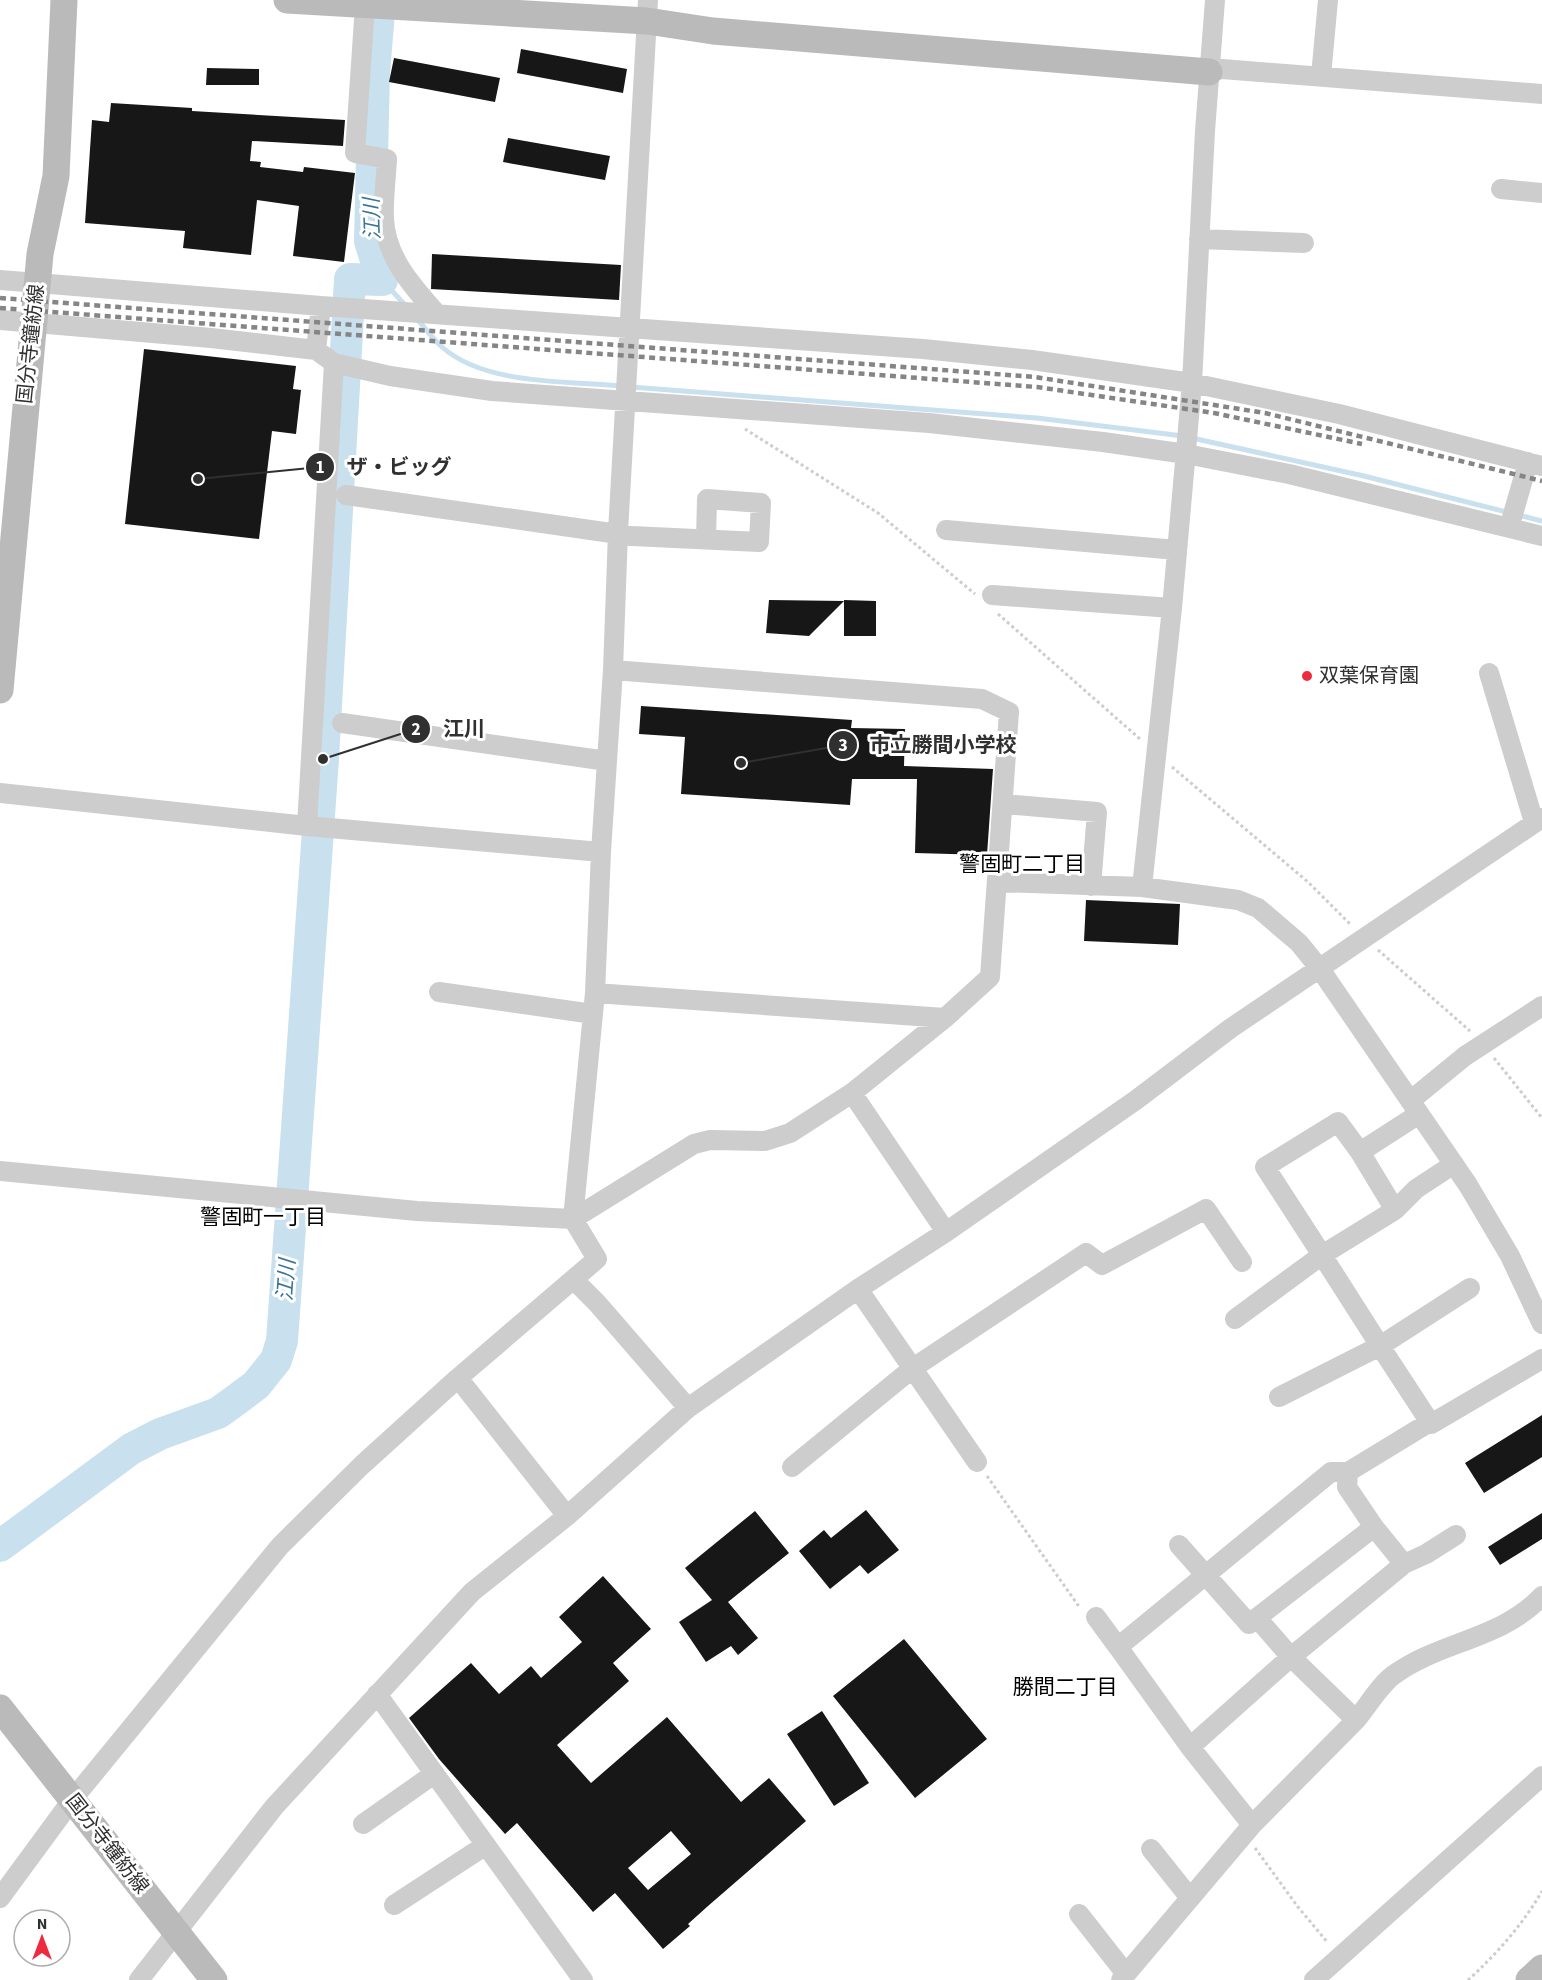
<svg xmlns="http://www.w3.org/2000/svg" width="1542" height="1980" font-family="'Source Sans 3','Noto Sans JP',sans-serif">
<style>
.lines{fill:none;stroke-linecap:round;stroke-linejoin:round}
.stream{stroke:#c9e0ee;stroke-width:5}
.river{stroke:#c9e0ee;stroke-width:32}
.building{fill:#171717;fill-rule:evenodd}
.path{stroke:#cdcdcd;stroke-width:3;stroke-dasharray:3 3;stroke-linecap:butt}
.street{stroke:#cdcdcd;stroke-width:20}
.secondary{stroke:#bababa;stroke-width:27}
.rail{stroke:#858585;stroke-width:4.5;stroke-dasharray:6 4.5;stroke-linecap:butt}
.poi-dot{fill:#ee2b3e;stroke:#fff;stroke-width:2}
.labels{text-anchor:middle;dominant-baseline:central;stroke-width:6;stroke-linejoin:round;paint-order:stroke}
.street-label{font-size:20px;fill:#303030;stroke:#fff}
.poi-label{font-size:20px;fill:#303030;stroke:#fff;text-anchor:start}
.water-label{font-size:21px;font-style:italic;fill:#397597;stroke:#fff}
.neighbourhood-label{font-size:21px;fill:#000;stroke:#fff}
.leader{fill:none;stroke:#303030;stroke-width:2}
.callout-dot{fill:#303030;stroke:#fff;stroke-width:2}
.mark-label{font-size:18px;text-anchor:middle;font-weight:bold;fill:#fff}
.callout-label{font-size:21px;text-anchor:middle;font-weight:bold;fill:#303030;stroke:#fff;stroke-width:6;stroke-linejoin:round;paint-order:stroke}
</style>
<rect width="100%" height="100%" fill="#fff"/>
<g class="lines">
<path class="stream" d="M 382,280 L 405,305
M 417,319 C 425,328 433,339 442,347 C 485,385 566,381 622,386
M 631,387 L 1037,418 L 1183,436
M 1192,438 L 1364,476 L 1542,521"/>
<path class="river" d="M 0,1546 L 131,1449 L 160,1434 L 218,1413 L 236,1400 L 256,1385 L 276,1360 L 282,1341 L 323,759 L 350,279 L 382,280 L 370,241 L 374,73 L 380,0"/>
</g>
<path class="building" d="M 521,49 L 627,69 L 623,93 L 517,73 Z
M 394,58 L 500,78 L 495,102 L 389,82 Z
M 207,68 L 259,69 L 259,85 L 206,85 Z
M 111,103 L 192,108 L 192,111 L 345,120 L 343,146 L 252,141 L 250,161 L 261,162 L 260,167 L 303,172 L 304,167 L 355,173 L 344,262 L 293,256 L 299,206 L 257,200 L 251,255 L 183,248 L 185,231 L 85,223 L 92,120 L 109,122 Z
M 508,138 L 610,156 L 605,180 L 503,162 Z
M 432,254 L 621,265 L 619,300 L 431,289 Z
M 144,349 L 296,366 L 293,389 L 301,390 L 296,434 L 272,431 L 259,539 L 125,524 Z
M 769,600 L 844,601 L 809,636 L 766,633 Z
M 844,600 L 876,601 L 876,636 L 844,636 Z
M 641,706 L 852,720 L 851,728 L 905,729 L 904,766 L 993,769 L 987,855 L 915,853 L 917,779 L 852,779 L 850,805 L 681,794 L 685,737 L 639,734 Z
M 1086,900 L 1180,904 L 1178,945 L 1084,941 Z
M 1542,1415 L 1542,1457 L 1484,1493 L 1465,1463 Z
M 866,1510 L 899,1550 L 868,1574 L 860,1565 L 830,1589 L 799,1551 L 824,1530 L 831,1538 Z
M 755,1511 L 789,1553 L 728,1602 L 758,1638 L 738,1655 L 731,1646 L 706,1662 L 679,1622 L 712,1600 L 685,1568 Z
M 1542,1513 L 1542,1539 L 1500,1565 L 1488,1547 Z
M 603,1576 L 651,1629 L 613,1663 L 629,1681 L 557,1745 L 591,1783 L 667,1717 L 741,1802 L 769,1778 L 806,1821 L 708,1906 L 688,1924 L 690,1926 L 663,1949 L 615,1893 L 593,1912 L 517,1823 L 505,1834 L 439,1759 L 409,1718 L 471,1663 L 499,1694 L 531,1666 L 541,1678 L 582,1642 L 559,1617 ZM 671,1831 L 691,1854 L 648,1890 L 628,1868 Z
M 904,1639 L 987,1739 L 915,1798 L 833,1696 Z
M 822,1711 L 869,1783 L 834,1806 L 787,1734 Z"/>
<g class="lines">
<path class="path" d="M 745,429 L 878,513 L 975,594
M 998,614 L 1140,739
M 1172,767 L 1308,882 L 1351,925
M 1378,950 L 1470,1031
M 1494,1058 L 1542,1118
M 987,1476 L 1080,1608
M 1255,1848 L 1298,1907 L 1328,1943
M 1468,1980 C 1495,1956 1524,1923 1542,1891"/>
<path class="street" d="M 365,5 L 355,153 L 387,159 C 386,179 383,200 384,219 C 386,258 413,287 437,314
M 1209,72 L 1222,69 L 1542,94
M 1321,76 L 1328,0
M 1501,189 L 1542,193
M 1199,239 L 1304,243
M 0,280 L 321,306 L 923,349 L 1032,360 L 1192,383 L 1339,414 L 1542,466
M 0,320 L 211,338 L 316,350 L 334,363 L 390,376 L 492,391 L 929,423 L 1103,442 L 1186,454 L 1289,474 L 1542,536
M 316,350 L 321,306
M 346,495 L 632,536 L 759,542 L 761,503 L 707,499 L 706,539
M 1509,528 L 1528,462
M 946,530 L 1177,550
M 992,595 L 1172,608
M 1489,673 L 1534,822
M 342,723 L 607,761
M 0,793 L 307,826 L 601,852
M 1004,804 L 1097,812 L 1091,886
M 307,826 L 334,363
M 999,882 L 1142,887 L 1238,900 L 1258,908 L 1299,943 L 1320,969 L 1468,1185 L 1510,1256 L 1542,1324
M 1142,887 L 1172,608 L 1192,383 L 1205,131 L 1215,0
M 439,992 L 593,1014
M 595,993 L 945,1018
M 852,1093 L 946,1232
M 1410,1101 L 1465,1056 L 1542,1006
M 0,1171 L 417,1211 L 573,1219 L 694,1144 L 710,1140 L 765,1141 L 790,1133 L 852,1093 L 945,1018 L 990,977 L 1009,712 L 982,699 L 613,670
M 1395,1210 L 1416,1189 L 1454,1164
M 574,1280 L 597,1303 L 688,1408
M 1470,1288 L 1380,1346 L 1431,1424 L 1542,1359
M 858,1289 L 977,1462
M 1235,1319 L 1322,1255 L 1265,1167 L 1338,1122 L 1360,1152 L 1419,1114
M 458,1378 L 567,1516
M 1279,1397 L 1380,1346 L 1322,1255 L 1395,1210 L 1360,1152
M 792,1467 L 913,1368 L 1086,1253 L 1102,1265 L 1206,1209 L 1242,1262
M 1179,1545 L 1249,1624 L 1374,1527 L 1347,1487 L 1348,1472
M 1404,1564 L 1426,1554 L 1456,1535
M 1096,1617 L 1118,1647 L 1331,1472 L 1348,1472 L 1430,1422
M 1118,1647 L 1190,1747 L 1291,1657 L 1257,1618
M 377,1694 L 583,1980
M 1356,1720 C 1367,1707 1381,1683 1395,1674 C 1441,1641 1502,1639 1542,1596
M 1190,1747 L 1252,1825 L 1356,1720 L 1291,1657 L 1404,1564 L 1374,1527
M 363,1824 L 434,1774
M 1151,1849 L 1190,1898
M 0,1898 L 72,1800 L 280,1546 L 362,1465 L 458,1378 L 597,1259 L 573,1219 L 595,993 L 601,852 L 613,670 L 618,532 L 648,0
M 394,1905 L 486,1845
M 1079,1914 L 1126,1974
M 139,1980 L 274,1807 L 472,1592 L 567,1516 L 688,1408 L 858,1289 L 946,1232 L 1136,1100 L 1231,1028 L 1542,818
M 1121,1980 L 1252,1825
M 1314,1980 L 1542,1776"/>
<path class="secondary" d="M 287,0 L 647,21 L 713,31 L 1209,72
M 0,690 L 40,254 L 56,176 L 64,0
M 0,1708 L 214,1980
M 1529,1980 L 1542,1968"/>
<path class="rail" d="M 0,298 L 1035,377 L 1265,413 L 1542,481
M 0,308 L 1037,387 L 1214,413 L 1362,444"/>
</g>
<circle class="poi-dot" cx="1307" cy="676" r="6"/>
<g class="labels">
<g class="street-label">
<text transform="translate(31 344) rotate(-84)">国分寺鐘紡線</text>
<text transform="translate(107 1844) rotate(52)">国分寺鐘紡線</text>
</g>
<g class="poi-label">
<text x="1319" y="676">双葉保育園</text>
</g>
<g class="water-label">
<text transform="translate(372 219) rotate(-92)">江川</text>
<text transform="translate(286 1280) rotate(-86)">江川</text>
</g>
<g class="neighbourhood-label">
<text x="1022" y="864">警固町二丁目</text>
<text x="263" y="1217">警固町一丁目</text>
<text x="1065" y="1687">勝間二丁目</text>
</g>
</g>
<path class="leader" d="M198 479L320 467M323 759L416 729M741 763L843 745"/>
<g class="callout-dot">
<circle cx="198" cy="479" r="6"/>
<circle cx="323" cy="759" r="6"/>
<circle cx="741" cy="763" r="6"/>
<circle cx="320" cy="467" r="15"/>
<circle cx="416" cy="729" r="15"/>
<circle cx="843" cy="745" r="15"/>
</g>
<g class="mark-label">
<text x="320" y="473">1</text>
<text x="416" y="735">2</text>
<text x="843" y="751">3</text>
</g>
<g class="callout-label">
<text x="399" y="474">ザ・ビッグ</text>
<text x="464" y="736">江川</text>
<text x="943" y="752">市立勝間小学校</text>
</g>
<g transform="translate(42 1938)"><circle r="28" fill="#ffffff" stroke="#acacac" stroke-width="1.5"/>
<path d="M0-4.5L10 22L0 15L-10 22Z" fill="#ee2b3e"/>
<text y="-9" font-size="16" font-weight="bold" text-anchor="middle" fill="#303030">N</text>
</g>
</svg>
